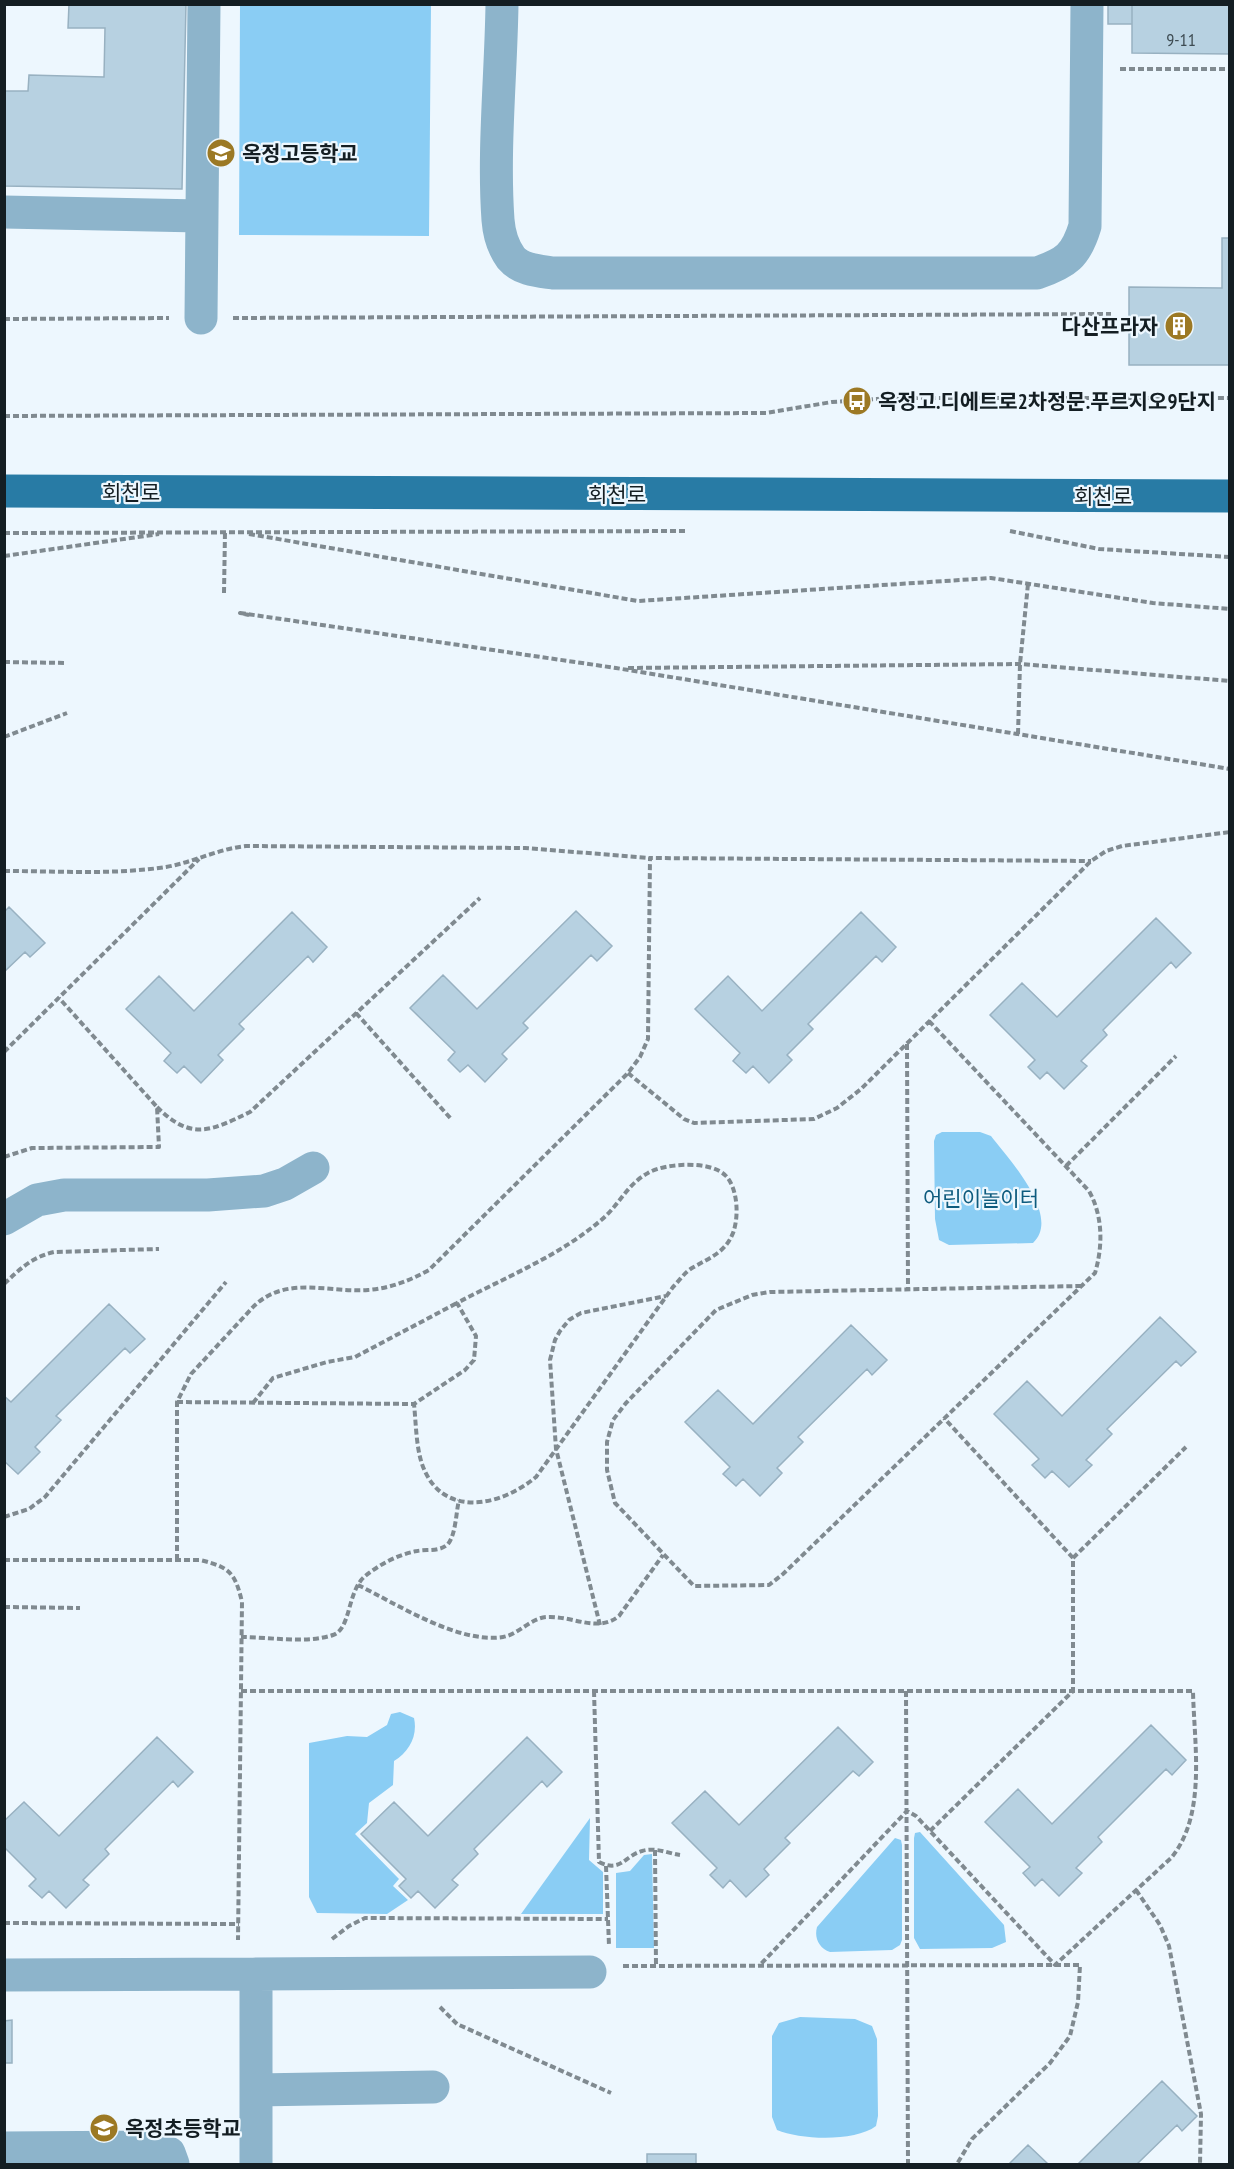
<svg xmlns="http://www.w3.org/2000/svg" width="1234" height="2169" font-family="'PT Sans Narrow','Noto Sans KR',sans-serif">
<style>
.green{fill:#8acdf4}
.building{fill:#b7d1e1;stroke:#98b1c1;stroke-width:1.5}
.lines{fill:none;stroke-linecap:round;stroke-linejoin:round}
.path{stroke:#808a90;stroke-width:4;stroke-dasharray:6 3;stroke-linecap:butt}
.minor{stroke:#8db4cb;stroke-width:33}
.major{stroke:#287ba5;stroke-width:33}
.labels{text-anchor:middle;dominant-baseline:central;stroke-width:4.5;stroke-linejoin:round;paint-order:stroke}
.number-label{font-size:18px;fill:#3d4b52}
.poi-label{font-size:21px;font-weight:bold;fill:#141e23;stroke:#edf7fe;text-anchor:start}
.street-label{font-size:21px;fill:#141e23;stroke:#edf7fe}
.park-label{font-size:21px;fill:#0e5b7e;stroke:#edf7fe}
</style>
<rect width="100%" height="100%" fill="#edf7fe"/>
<path class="green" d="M 240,5 L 431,5 L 429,236 L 239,235 Z
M 942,1132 L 980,1132 L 991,1136 C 1008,1158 1062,1216 1033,1243 L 949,1245 L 939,1240 L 935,1219 L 934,1141 L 936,1135 Z
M 400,1712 L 414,1718 C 418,1736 409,1752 394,1761 L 393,1785 L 369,1803 L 367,1823 L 355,1834 L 399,1879 L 393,1886 L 408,1900 L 387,1914 L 317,1913 L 309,1897 L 309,1743 L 347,1736 L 367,1737 L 387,1725 L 391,1714 Z
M 590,1818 L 589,1860 L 603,1872 L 603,1914 L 521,1914 Z
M 920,1832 L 1004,1925 L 1006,1942 L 992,1948 L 920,1949 L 914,1938 L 914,1838 L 915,1833 Z
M 895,1838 L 901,1840 L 902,1845 L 902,1940 L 900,1945 L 892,1950 L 830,1952 C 819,1948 814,1938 817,1927 Z
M 652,1854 L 654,1948 L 616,1948 L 616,1873 L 630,1871 L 644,1855 Z
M 800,2017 L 855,2019 L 872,2026 L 877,2039 L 878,2116 L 876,2126 C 855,2142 801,2140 777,2130 L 772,2117 L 772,2036 L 779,2023 Z"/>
<path class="building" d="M 69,4 L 186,4 L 182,189 L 4,186 L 4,91 L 28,91 L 29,75 L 104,77 L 105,28 L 68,28 Z
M 1108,4 L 1132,4 L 1132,24 L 1108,24 Z
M 1132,4 L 1230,4 L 1230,54 L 1132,53 Z
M 1222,238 L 1230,238 L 1230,365 L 1129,365 L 1129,287 L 1222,288 Z
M 9,907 L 45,943 L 30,957 L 25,952 L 4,972 L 4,912 Z
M 576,911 L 612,946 L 597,961 L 591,955 L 523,1023 L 528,1028 L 502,1054 L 507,1059 L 485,1082 L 468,1065 L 460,1072 L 448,1060 L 455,1052 L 410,1008 L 443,975 L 477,1009 Z
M 292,912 L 327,947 L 313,962 L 308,956 L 239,1024 L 244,1029 L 218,1055 L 223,1060 L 201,1083 L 184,1066 L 177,1073 L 164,1061 L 171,1053 L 126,1009 L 159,976 L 194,1011 Z
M 861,912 L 896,947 L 882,962 L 876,956 L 808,1024 L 813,1029 L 787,1055 L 792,1060 L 769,1083 L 753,1066 L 746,1073 L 733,1061 L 740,1053 L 695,1009 L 728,976 L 762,1011 Z
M 1156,918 L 1191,953 L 1176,968 L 1171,962 L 1103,1030 L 1107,1035 L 1081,1061 L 1087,1066 L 1064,1089 L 1047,1072 L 1040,1079 L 1028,1067 L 1035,1060 L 990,1015 L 1022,983 L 1057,1017 Z
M 109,1304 L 145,1339 L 130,1353 L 125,1348 L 56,1416 L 61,1420 L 35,1447 L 40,1452 L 18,1474 L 4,1461 L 4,1396 L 11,1402 Z
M 1160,1317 L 1196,1352 L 1181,1366 L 1176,1361 L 1107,1429 L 1112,1434 L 1086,1460 L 1092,1465 L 1069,1487 L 1052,1471 L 1045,1478 L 1032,1465 L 1039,1459 L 994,1414 L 1027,1381 L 1062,1416 Z
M 851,1325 L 887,1360 L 872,1375 L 867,1369 L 798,1437 L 803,1442 L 777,1468 L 782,1473 L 760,1496 L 743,1479 L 736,1486 L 723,1474 L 730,1467 L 685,1422 L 718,1390 L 753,1424 Z
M 1151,1725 L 1186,1760 L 1172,1775 L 1166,1769 L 1098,1837 L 1102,1842 L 1076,1868 L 1082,1873 L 1059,1896 L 1042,1879 L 1035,1886 L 1023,1873 L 1030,1867 L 985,1822 L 1018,1789 L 1052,1824 Z
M 838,1727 L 873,1762 L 859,1776 L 853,1771 L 785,1838 L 790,1843 L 764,1869 L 769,1875 L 746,1897 L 730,1880 L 723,1888 L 710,1875 L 717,1868 L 672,1823 L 705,1791 L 739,1825 Z
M 157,1737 L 193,1772 L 178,1787 L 173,1781 L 105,1849 L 109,1854 L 83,1880 L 89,1885 L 66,1908 L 49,1891 L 42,1898 L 29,1886 L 36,1879 L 4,1847 L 4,1821 L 24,1802 L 59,1836 Z
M 527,1737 L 562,1772 L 547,1787 L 542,1781 L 474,1849 L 478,1854 L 452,1880 L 458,1885 L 435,1908 L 418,1891 L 411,1898 L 399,1886 L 406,1879 L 361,1834 L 394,1802 L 428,1836 Z
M 12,2020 L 12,2063 L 4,2063 L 4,2021 Z
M 1162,2081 L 1197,2116 L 1182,2131 L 1177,2125 L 1137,2164 L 1078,2164 Z
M 1028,2145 L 1048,2164 L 1009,2164 Z
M 647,2154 L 696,2154 L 696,2164 L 647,2164 Z"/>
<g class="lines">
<path class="path" d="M 1120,69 L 1230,69
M 233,318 L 1111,314
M 4,319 L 169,318
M 4,416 L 766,413 L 832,402 L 892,398 L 1230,398
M 1010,531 L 1099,549 L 1230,557
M 4,533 L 688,531
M 249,534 L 638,601 L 991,578 L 1153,603 L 1230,609
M 4,556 L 159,534
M 224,593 L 225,532
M 249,615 L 240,613 L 616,668 L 1230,769
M 4,662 L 66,663
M 628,668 L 1020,664 L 1230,681
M 1018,734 L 1020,664 L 1028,584
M 4,737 L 67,713
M 4,871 C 58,871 113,875 166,867 C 194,862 218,849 246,846 L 525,848 L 650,858
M 356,1013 L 452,1120
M 929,1021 L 1089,1191 C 1103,1216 1103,1246 1095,1273 L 783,1574 L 769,1585 L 694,1586 L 615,1503 L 607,1470 L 607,1442 L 613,1420 L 626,1403 L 716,1310 L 752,1295 L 770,1292 L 1081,1286
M 907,1044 L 908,1289
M 4,1052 L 199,859
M 628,1073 L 684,1119 L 694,1123 L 814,1119 L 837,1108 L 861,1089 L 1091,861 L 1106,851 L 1122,846 L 1230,832
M 157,1107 C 191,1141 211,1131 250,1112 L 480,898
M 4,1157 L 32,1148 L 159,1147 L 157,1107 L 59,998
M 1066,1166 L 1176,1056
M 4,1284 C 20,1269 32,1257 54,1252 L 159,1249
M 177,1402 L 414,1404 L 465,1370 L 474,1360 L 476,1336 L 457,1303 C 504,1278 559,1256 600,1221 C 619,1206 626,1185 648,1173 C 665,1163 711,1160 726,1176 C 738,1189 739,1217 733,1233 C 725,1253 709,1258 692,1268 C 685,1272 679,1281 673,1287 L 536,1477 C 500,1507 441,1519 422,1464 C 416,1446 416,1423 414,1404
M 253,1403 L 273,1378 L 327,1362 L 355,1357 L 457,1303
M 4,1517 L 29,1509 L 45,1497 L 226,1282
M 1073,1558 L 1186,1447
M 4,1560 L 200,1560 C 229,1567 235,1572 242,1602 L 238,1940
M 177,1560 L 177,1402 L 191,1374 L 254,1306 C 287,1275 328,1293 368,1290 C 391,1288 409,1281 429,1270 L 628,1073 L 640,1057 L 648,1039 L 650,858 L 1091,861
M 358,1585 C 397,1604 458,1644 503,1637 C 520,1634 531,1617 548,1617 C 573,1616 598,1633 619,1616 L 663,1555
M 4,1607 L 80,1608
M 600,1625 L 556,1449 L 550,1360 L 555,1340 L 560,1331 L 569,1320 L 581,1313 L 666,1296
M 241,1637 C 270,1637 306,1644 333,1635 C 351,1629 347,1593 364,1577 C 378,1565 399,1554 417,1551 C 427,1549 440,1552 448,1544 C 456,1534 456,1512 459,1500
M 241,1691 L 1193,1691 C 1194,1744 1207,1815 1171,1858 L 1055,1965 L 916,1816 L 907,1811 L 759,1966
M 594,1691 L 599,1862 C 621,1873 624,1856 642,1851 C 655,1847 667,1853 680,1855
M 906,1691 L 908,2164
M 930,1831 L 1073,1691 L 1073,1558 L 944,1418
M 655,1850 L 656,1966
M 606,1866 L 609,1946
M 1136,1890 L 1160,1925 L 1169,1946 L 1201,2114 L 1200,2164
M 4,1923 L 239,1924
M 332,1939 L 349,1926 L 365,1918 L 608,1919
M 623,1966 L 1080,1965 L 1078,2002 L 1070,2036 L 1050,2063 L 972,2139 L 957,2164
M 440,2007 L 457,2024 L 611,2093"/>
<path class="minor" d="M 502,4 C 501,75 493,150 498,220 C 499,233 503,247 511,258 C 521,270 539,271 553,273 L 1037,273 C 1066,263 1076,256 1085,226 L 1087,4
M 4,212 L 200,216
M 201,318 L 204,4
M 4,1219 L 37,1200 L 64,1195 L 208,1195 L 264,1191 L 285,1184 L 313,1168
M 256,1974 L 590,1972
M 4,1975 L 256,1974 L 256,2164
M 256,2090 L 433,2087
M 4,2148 L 156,2147 L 169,2153 L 173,2164"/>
<path class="major" d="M 4,491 L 1230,496"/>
</g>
<defs>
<g id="school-disc" transform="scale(1.5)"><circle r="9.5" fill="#9c7924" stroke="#edf7fe"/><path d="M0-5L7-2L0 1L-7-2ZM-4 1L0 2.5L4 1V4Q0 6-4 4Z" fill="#fff"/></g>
<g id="building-disc" transform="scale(1.5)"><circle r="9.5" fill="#9c7924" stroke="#edf7fe"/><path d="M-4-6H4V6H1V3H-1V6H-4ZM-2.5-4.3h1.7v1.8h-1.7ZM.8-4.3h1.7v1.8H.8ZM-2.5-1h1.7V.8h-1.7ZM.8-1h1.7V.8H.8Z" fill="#fff"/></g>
<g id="bus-disc" transform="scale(1.5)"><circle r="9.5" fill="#9c7924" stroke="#edf7fe"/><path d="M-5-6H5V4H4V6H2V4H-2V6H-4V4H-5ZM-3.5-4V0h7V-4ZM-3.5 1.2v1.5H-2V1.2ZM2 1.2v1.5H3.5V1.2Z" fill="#fff"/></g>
</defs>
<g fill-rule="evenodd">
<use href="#school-disc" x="221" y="153"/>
<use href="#building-disc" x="1179" y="326"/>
<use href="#bus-disc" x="857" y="401"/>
<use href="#school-disc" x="104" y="2128"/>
</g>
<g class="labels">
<g class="number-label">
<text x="1181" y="39">9-11</text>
</g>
<g class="poi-label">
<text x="242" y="153">옥정고등학교</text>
<text x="1158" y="326" text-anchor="end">다산프라자</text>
<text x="878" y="401">옥정고.디에트로2차정문.푸르지오9단지</text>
<text x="125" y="2128">옥정초등학교</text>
</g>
<g class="street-label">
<text x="131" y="492">회천로</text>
<text x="617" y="494">회천로</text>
<text x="1103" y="496">회천로</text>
</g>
<g class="park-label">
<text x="981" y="1198">어린이놀이터</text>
</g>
</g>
<rect width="1234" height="2169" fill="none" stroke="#141e23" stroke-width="12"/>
</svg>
